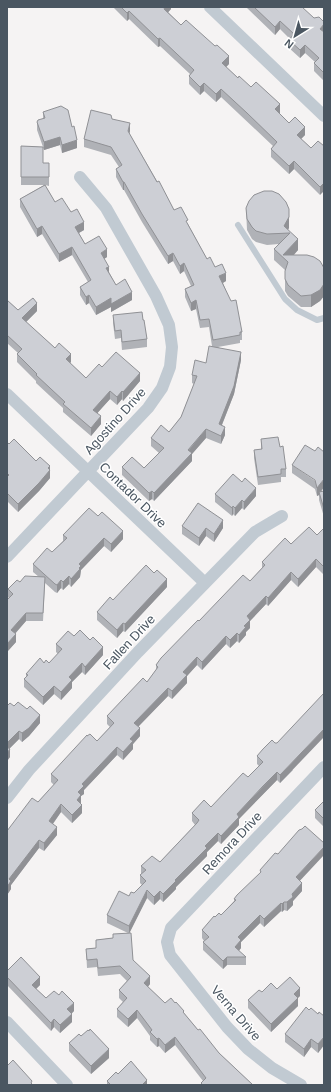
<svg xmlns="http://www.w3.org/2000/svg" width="331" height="1092" font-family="Helvetica,sans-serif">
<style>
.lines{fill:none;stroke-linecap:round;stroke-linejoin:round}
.lane{stroke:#c1cad2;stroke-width:6}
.street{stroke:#c1cad2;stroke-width:12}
.wall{fill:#b0b2b7}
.shaded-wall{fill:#909195}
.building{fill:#cdcfd5;stroke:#909195}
.labels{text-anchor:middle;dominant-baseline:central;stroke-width:3;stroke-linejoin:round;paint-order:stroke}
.street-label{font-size:13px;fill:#4a5661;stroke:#fff}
</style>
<rect width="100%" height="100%" fill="#f5f3f3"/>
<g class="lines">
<path class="lane" d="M 238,225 L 285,299 L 297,310 L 317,320 L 324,318"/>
<path class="street" d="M 210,7 L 324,116
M 7,394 L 205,583
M 7,557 L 148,408 L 162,388 L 170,367 L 172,347 L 169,325 L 156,296 L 106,208 L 80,177
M 7,798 L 29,770 L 138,652 L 255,532 L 282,516
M 7,1022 L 67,1085
M 301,1085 L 272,1068 L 248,1049 L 227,1027 L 170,955 L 167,942 L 171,928 L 324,767"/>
</g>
<path class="wall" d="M 113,7 L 171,7 L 171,9 L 168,12 L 181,25 L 229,64 L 226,67 L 238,78 L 251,87 L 280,113 L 279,113 L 289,123 L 305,135 L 301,139 L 311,148 L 324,146 L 320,195 L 294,169 L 289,174 L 271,157 L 271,149 L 273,146 L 221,97 L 216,102 L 204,91 L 200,95 L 189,84 L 189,76 L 190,74 L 160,46 L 158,47 L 129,19 L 127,21 Z
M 246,7 L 302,7 L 324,32 L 324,81 L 314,71 L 314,63 L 315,62 L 305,53 L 300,58 L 289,48 L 289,40 L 290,39 L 280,29 L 275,35 Z
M 43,112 L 77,148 L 62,153 L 60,145 L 44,150 L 43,148 L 43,163 L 49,163 L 49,186 L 45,185 L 55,202 L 71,212 L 84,230 L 79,233 L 85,244 L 107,257 L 104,259 L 109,272 L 116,285 L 132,300 L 111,312 L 111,307 L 96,315 L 89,303 L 86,305 L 80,295 L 80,287 L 88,282 L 72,255 L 59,262 L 42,234 L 37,237 L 20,207 L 20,199 L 44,185 L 21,185 L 21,146 L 43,147 L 37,130 L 37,122 L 43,119 Z
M 130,131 L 129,133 L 174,210 L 188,224 L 207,259 L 215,267 L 226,281 L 223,283 L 242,332 L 242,340 L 240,340 L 240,343 L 218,347 L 241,360 L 234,394 L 222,425 L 225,435 L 221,444 L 206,438 L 192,454 L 192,461 L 154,501 L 152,499 L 149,501 L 122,475 L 122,467 L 144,468 L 159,453 L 151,446 L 151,438 L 169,432 L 181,417 L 194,384 L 192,383 L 192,375 L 206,363 L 212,346 L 209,327 L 200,328 L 196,309 L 191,311 L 185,297 L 185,289 L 191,286 L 184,271 L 180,274 L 173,261 L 168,264 L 142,222 L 124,190 L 123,190 L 116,177 L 116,169 L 119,167 L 111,155 L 84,147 L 84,139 Z
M 246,208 L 289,228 L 288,229 L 298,250 L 294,255 L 324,268 L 324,296 L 320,301 L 311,307 L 301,307 L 288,296 L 285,291 L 285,270 L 274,260 L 274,249 L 279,244 L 267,245 L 256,242 L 252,239 L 247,230 Z
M 7,300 L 18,310 L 37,311 L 26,322 L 71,362 L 70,363 L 86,378 L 102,367 L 140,381 L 123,401 L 122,399 L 117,405 L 110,399 L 97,413 L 101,424 L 91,436 L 63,412 L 63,408 L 36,383 L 36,381 L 17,362 L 17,354 L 18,353 L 7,343 Z
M 113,315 L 143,320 L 147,339 L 147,347 L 122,350 L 121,338 L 115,339 L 113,323 Z
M 261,439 L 280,447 L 286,469 L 286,477 L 281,477 L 281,482 L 258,485 L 254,458 L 254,450 L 261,449 Z
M 7,442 L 50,474 L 50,478 L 39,491 L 18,512 L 8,502 L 7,503 Z
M 292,465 L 324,487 L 321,492 L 324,491 L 324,517 L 319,500 L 319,495 L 317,496 L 315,489 L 292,473 Z
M 215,494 L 256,496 L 244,510 L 242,508 L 235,516 L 233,514 L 232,516 L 215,502 Z
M 182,526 L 223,528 L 214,542 L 206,536 L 199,546 L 182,534 Z
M 324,528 L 324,575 L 316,567 L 298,587 L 291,580 L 268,606 L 266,604 L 250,621 L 250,628 L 246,632 L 246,635 L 239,643 L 237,641 L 230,648 L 226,644 L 202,670 L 197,665 L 187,676 L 187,683 L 172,699 L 168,696 L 138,727 L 140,736 L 133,744 L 133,749 L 123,760 L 117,755 L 84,790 L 84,794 L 81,796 L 81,804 L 82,813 L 72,823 L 61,812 L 53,824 L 57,835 L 44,851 L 39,848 L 11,885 L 11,889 L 7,895 L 7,831 L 38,802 L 54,785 L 51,782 L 51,774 L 97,741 L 110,727 L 107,724 L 107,716 L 147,682 L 156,670 L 156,665 L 199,621 L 250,581 L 262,568 L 262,562 L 291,544 L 317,535 Z
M 63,535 L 123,539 L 111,552 L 104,546 L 81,570 L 80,577 L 71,587 L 69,584 L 63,590 L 61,588 L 57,593 L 55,592 L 45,583 L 43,621 L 26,621 L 15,634 L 16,642 L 7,652 L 7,600 L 9,598 L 8,597 L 8,589 L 20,582 L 39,577 L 33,572 L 33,564 L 52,552 L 63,541 Z
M 167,587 L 125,632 L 123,631 L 117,638 L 97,620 L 97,612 L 113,600 Z
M 74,636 L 103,655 L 85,675 L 82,672 L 72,682 L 72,688 L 61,700 L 54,694 L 43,705 L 24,687 L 24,679 L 26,677 L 26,674 L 44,663 L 49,663 L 58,654 L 56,652 L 56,644 Z
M 7,706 L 14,706 L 40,723 L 29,736 L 22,742 L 19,739 L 9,749 L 10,757 L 7,761 Z
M 257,756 L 293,770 L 280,783 L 277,780 L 239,819 L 239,825 L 221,844 L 218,841 L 207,852 L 207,856 L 176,887 L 176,889 L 163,902 L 160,899 L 154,905 L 147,898 L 129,933 L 133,960 L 150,984 L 148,987 L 165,1003 L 184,1013 L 198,1030 L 219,1053 L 253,1085 L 201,1085 L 201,1083 L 203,1081 L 175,1045 L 165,1053 L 159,1046 L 157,1047 L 150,1040 L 150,1036 L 137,1018 L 128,1027 L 117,1017 L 117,1009 L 123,1002 L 119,998 L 119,990 L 127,981 L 120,974 L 98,976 L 97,967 L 87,968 L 86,949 L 96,948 L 96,940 L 113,938 L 128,933 L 107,923 L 107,915 L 129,896 L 134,893 L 142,885 L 140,883 L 140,875 L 141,874 L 141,866 L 160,862 L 195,825 L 192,821 L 192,813 L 211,807 L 248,777 L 259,766 L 257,764 Z
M 324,801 L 324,827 L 315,818 L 315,810 Z
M 260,870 L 300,881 L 302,891 L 293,901 L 293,905 L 287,911 L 284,910 L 282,912 L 281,911 L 264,927 L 260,923 L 241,942 L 241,948 L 239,951 L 246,957 L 246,965 L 227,965 L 223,969 L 203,950 L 203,942 L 204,941 L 202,938 L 202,930 L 215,917 L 221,915 L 234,901 L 234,899 L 260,873 Z
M 7,971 L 40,985 L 36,989 L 46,998 L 74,1011 L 71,1014 L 72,1022 L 60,1033 L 54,1027 L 51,1031 L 7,985 Z
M 277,989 L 300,996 L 297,998 L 298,1006 L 271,1032 L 248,1008 L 248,1000 L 262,992 Z
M 309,1010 L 324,1016 L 324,1045 L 318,1053 L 311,1047 L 304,1057 L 285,1042 L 285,1034 Z
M 81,1036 L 109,1058 L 91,1074 L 69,1051 L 69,1043 Z
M 118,1074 L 147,1085 L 107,1085 L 107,1081 Z"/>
<path class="shaded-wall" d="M 165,7 L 171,7 L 171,9 L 164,17 L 164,9 Z
M 129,11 L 129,19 L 127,21 L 127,13 Z
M 280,21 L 280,29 L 275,35 L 275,27 Z
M 324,24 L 324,32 L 320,37 L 320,29 Z
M 160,38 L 160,46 L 158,47 L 158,39 Z
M 305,45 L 305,53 L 300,58 L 300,50 Z
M 229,56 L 229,64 L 222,71 L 222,63 Z
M 204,83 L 204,91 L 200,95 L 200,87 Z
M 221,89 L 221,97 L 216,102 L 216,94 Z
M 280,104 L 280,113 L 275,117 L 275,109 Z
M 130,123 L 130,131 L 128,139 L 128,131 Z
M 305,127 L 305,135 L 297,143 L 297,135 Z
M 60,137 L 60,145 L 44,150 L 44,142 Z
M 77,140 L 77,148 L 62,153 L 62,145 Z
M 294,161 L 294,169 L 289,174 L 289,166 Z
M 123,182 L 124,182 L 124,190 L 123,190 Z
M 324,183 L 324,191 L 320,195 L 320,187 Z
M 289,209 L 289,228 L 286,233 L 284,226 Z
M 84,222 L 84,230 L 75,235 L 75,227 Z
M 42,226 L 42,234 L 37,237 L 37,229 Z
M 298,239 L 298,250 L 288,261 L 283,255 Z
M 72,247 L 72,255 L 59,262 L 59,254 Z
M 107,249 L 107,257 L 101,261 L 101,253 Z
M 173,253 L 173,261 L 168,264 L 168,256 Z
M 184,263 L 184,271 L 180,274 L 180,266 Z
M 109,267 L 109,275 L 106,268 Z
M 226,273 L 226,281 L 219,285 L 219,276 Z
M 324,284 L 324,296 L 320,301 L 311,307 L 311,295 Z
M 132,292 L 132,300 L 111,312 L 111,304 Z
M 89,295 L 89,303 L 86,305 L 86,297 Z
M 111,298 L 111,307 L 96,315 L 96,307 Z
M 196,300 L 196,309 L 191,311 L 191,303 Z
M 37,303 L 37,311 L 22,326 L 22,318 Z
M 241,352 L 241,360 L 234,394 L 219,432 L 219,424 Z
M 71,354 L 71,362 L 66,367 L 66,359 Z
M 140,373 L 140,381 L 123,401 L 123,392 Z
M 110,391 L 110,399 L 93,418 L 93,410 Z
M 122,391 L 122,399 L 117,405 L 117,397 Z
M 101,416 L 101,424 L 91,436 L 91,428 Z
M 225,427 L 225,435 L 221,444 L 221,436 Z
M 206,429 L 206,438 L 192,454 L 192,461 L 154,501 L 154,493 Z
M 50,466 L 50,478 L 39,491 L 18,512 L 18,504 Z
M 324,479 L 324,487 L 319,494 L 319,492 L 319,495 L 317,496 L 317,488 Z
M 256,488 L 256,496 L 244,510 L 244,502 Z
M 152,491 L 152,499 L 149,501 L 149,493 Z
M 8,494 L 8,502 L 7,503 L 7,495 Z
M 242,500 L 242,508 L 235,516 L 235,508 Z
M 233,506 L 233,514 L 232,516 L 232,508 Z
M 223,520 L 223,528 L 214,542 L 214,534 Z
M 206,528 L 206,536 L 199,546 L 199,538 Z
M 123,531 L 123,539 L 111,552 L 111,544 Z
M 104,538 L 104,546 L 81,570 L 80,577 L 71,587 L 71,579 L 79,564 Z
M 316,559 L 316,567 L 298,587 L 298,579 Z
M 291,572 L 291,580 L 268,606 L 268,598 Z
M 69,576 L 69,584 L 63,590 L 63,582 Z
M 167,579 L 167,587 L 125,632 L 125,624 Z
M 61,580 L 61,588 L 57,593 L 57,585 Z
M 266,596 L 266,604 L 250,621 L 250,628 L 246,632 L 246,635 L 239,643 L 239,635 L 244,626 L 247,616 Z
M 26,613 L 26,621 L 11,638 L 11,630 Z
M 123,623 L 123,631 L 117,638 L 117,630 Z
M 237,633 L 237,641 L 230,648 L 230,640 Z
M 16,634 L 16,642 L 7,652 L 7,644 Z
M 226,636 L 226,644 L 202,670 L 202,662 Z
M 103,647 L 103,655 L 85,675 L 85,667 Z
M 197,657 L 197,665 L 187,676 L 187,683 L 172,699 L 172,691 L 183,672 Z
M 82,663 L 82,672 L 72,682 L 72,688 L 61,700 L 61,692 L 69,677 Z
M 54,686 L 54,694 L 43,705 L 43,697 Z
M 168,688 L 168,696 L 134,731 L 134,723 Z
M 40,715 L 40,723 L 29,736 L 22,742 L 22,733 Z
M 140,728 L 140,736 L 133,744 L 133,749 L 123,760 L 123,752 L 130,739 Z
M 324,729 L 324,737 L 280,783 L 280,775 Z
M 19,731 L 19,739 L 7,751 L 7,743 Z
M 117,747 L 117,755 L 84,790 L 84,794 L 81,796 L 81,803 L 77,808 L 78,792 L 82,784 Z
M 10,749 L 10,757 L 7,761 L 7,753 Z
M 277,772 L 277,780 L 239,819 L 239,825 L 221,844 L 221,836 L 237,814 Z
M 61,804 L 61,812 L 49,829 L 49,821 Z
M 82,805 L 82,813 L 72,823 L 72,815 Z
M 57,827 L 57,835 L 44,851 L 44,843 Z
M 218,833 L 218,841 L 207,852 L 207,856 L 176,887 L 176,889 L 163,902 L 163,894 L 205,846 Z
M 39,840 L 39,848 L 11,885 L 11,889 L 7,895 L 7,887 L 9,879 Z
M 324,847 L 324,855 L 296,885 L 296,877 Z
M 302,883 L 302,891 L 293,901 L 293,905 L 287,911 L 287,902 L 292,894 Z
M 147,890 L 147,898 L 129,934 L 129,926 Z
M 160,891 L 160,899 L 154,905 L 154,897 Z
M 284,902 L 284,910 L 282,912 L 282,904 Z
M 281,903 L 281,911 L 264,927 L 264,919 Z
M 260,915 L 260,923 L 241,942 L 241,948 L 235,955 L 235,947 L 238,937 Z
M 227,957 L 227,965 L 223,969 L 223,961 Z
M 150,976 L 150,984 L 144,991 L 144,983 Z
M 40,977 L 40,985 L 32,993 L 32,985 Z
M 300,988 L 300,996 L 294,1002 L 294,994 Z
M 298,998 L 298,1006 L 271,1032 L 271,1024 Z
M 74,1003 L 74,1011 L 67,1018 L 67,1009 Z
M 137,1010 L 137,1018 L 128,1027 L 128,1019 Z
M 72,1014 L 72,1022 L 60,1033 L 60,1025 Z
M 54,1019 L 54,1027 L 51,1031 L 51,1023 Z
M 175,1037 L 175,1045 L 165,1053 L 165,1045 Z
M 324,1037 L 324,1045 L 318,1053 L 318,1044 Z
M 159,1038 L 159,1046 L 157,1047 L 157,1039 Z
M 311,1039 L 311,1047 L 304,1057 L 304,1049 Z
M 109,1049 L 109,1058 L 91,1074 L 91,1066 Z
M 147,1080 L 147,1085 L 142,1085 Z"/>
<path class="building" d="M 121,7 L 165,7 L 164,9 L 181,25 L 186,20 L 215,46 L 217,45 L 229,56 L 222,63 L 238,78 L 239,76 L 251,87 L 256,82 L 280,104 L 275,109 L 289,123 L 295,117 L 305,127 L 297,135 L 311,148 L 318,141 L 324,146 L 324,183 L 320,187 L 294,161 L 289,166 L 271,149 L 277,142 L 247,113 L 221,89 L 216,94 L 204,83 L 200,87 L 189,76 L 194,70 L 160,38 L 158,39 L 129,11 L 127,13 Z
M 254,7 L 302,7 L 314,18 L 319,17 L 324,22 L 324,24 L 320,29 L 324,32 L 324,73 L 314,63 L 319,58 L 305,45 L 300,50 L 289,40 L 294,34 L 280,21 L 275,27 Z
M 61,106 L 68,110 L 72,127 L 74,126 L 77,140 L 62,145 L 60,137 L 44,142 L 37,122 L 38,120 L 45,118 L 43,112 Z
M 91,110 L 111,115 L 112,119 L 130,123 L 128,131 L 157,182 L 159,181 L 174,210 L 181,207 L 188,220 L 186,221 L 207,259 L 210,257 L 215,267 L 222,264 L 226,273 L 219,276 L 231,301 L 236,300 L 242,332 L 240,332 L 240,335 L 213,340 L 209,319 L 200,320 L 196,300 L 191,303 L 185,289 L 194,285 L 184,263 L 180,266 L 173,253 L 168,256 L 142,214 L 124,182 L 123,182 L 116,169 L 122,165 L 111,147 L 84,139 Z
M 21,146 L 43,147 L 43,163 L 49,163 L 49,177 L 21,177 Z
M 45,185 L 55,202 L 62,198 L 71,212 L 77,209 L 84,222 L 75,227 L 85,244 L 99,236 L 107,249 L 101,253 L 109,267 L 106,268 L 116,285 L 125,279 L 132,292 L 111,304 L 111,298 L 96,307 L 89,295 L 86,297 L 80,287 L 91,280 L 72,247 L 59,254 L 42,226 L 37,229 L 20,199 Z
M 264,191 L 272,191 L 279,194 L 286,202 L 289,209 L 289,217 L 284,226 L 298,239 L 283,255 L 307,255 L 314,257 L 320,261 L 324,268 L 324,284 L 320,290 L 311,295 L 301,296 L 288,285 L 285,279 L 285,271 L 288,262 L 274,249 L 290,233 L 267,234 L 256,231 L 252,227 L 247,219 L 246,208 L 249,201 L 254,195 Z
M 33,298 L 37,303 L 22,318 L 55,348 L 59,343 L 71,354 L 66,359 L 86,378 L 99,364 L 102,367 L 116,352 L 140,373 L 123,392 L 122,391 L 117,397 L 110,391 L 93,410 L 101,416 L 91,428 L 63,404 L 65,402 L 36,375 L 37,374 L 17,354 L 22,349 L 7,335 L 7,300 L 18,310 Z
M 142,312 L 143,320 L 144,320 L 147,339 L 122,342 L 121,330 L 115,331 L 113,315 Z
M 209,346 L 241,352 L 234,386 L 219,424 L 225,427 L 221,436 L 206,429 L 188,450 L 192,453 L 154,493 L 152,491 L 149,493 L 122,467 L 132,457 L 144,468 L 164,448 L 151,438 L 161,425 L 169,432 L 181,417 L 197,376 L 192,375 L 195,360 L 206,363 Z
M 278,437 L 280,447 L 283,446 L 286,469 L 281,469 L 281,474 L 258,477 L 254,450 L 262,449 L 261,439 Z
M 14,439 L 36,461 L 40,457 L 50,466 L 48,468 L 50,470 L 39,483 L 18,504 L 8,494 L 7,495 L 7,477 L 9,475 L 7,473 L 7,442 L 9,444 Z
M 305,445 L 315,451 L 318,447 L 324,452 L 324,479 L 317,488 L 315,480 L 292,465 Z
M 233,474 L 242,482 L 245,478 L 256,488 L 244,502 L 242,500 L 235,508 L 233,506 L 232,508 L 215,494 Z
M 324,491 L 324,509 L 319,492 Z
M 198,503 L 223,520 L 214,534 L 206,528 L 199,538 L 182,526 Z
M 89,508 L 98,516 L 102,512 L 123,531 L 111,544 L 104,538 L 79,564 L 81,566 L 79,568 L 80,569 L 71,579 L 69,576 L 63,582 L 61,580 L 57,585 L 55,584 L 33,564 L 47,548 L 52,552 L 67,538 L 63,535 Z
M 309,527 L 317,535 L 324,528 L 324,567 L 316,559 L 298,579 L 291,572 L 268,598 L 266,596 L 247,616 L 250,620 L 244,626 L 246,627 L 239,635 L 237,633 L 230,640 L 226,636 L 202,662 L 197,657 L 183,672 L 187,675 L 172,691 L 168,688 L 134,723 L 140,728 L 130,739 L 133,741 L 123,752 L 117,747 L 82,784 L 84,786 L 78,792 L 81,795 L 77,800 L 82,805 L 72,815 L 61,804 L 49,821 L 57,827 L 44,843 L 39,840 L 9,879 L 11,881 L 7,887 L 7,831 L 32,798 L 38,802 L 58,780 L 51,774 L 87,735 L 87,736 L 90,734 L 97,741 L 114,723 L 107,716 L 143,678 L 147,682 L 158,667 L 156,665 L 161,658 L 198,620 L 199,621 L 243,575 L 250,581 L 265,565 L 262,562 L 285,538 L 291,544 Z
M 146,565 L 154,573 L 157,570 L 167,579 L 125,624 L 123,623 L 117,630 L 97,612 L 110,597 L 113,600 Z
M 25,576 L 45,577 L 43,613 L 26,613 L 11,630 L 16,634 L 7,644 L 7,600 L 13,594 L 8,589 L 17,580 L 20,582 Z
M 80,630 L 90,640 L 93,637 L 103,647 L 85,667 L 82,663 L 69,677 L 72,680 L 61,692 L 54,686 L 43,697 L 24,679 L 28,675 L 26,674 L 40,658 L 44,663 L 46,660 L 49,663 L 62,649 L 56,644 L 68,631 L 74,636 Z
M 324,693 L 324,729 L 280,775 L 277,772 L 263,786 L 237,814 L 239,817 L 221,836 L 218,833 L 205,846 L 207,848 L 175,880 L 176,881 L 163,894 L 160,891 L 154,897 L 147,890 L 129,926 L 107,915 L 119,891 L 129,896 L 131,892 L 134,893 L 146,881 L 140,875 L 146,870 L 141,866 L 152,856 L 160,862 L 197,823 L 199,820 L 192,813 L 204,800 L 211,807 L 243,773 L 248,777 L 263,762 L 257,756 L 263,749 L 272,740 L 275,743 L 277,743 Z
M 18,702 L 27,709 L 30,706 L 40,715 L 29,728 L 22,733 L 19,731 L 7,743 L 7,706 L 10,703 L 14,706 Z
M 7,747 L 10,749 L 7,753 Z
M 324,801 L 324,819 L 315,810 Z
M 305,826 L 324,843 L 324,847 L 296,877 L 302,883 L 292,894 L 293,897 L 287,902 L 284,902 L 282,904 L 281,903 L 264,919 L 260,915 L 238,937 L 241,940 L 235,947 L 246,957 L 227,957 L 223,961 L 203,942 L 209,937 L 202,930 L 214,916 L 215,917 L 219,913 L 221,915 L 236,900 L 234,899 L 237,895 L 261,872 L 260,870 L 275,853 L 278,854 L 299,830 L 302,829 Z
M 131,933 L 133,960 L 150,976 L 144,983 L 165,1003 L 171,998 L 175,1003 L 176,1002 L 184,1011 L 183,1012 L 198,1030 L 200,1029 L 219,1053 L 253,1085 L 203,1085 L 201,1083 L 206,1078 L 175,1037 L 165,1045 L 159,1038 L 157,1039 L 150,1032 L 152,1030 L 137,1010 L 128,1019 L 117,1009 L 127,998 L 119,990 L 131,977 L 120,966 L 98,968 L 97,959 L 87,960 L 86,949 L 96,948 L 96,940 L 113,938 L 113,934 Z
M 21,957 L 40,977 L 32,985 L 46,998 L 54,991 L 59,995 L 62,991 L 74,1003 L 67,1009 L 72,1014 L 60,1025 L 54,1019 L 51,1023 L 7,977 L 7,971 Z
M 290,977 L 300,988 L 294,994 L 298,998 L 271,1024 L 248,1000 L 259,990 L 262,992 L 271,983 L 277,989 Z
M 306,1007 L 309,1010 L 311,1008 L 318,1014 L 319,1012 L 324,1016 L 324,1037 L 318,1044 L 311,1039 L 304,1049 L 285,1034 Z
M 90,1029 L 109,1049 L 91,1066 L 69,1043 L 79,1034 L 81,1036 L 88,1030 L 89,1031 Z
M 13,1060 L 32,1081 L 31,1083 L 33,1085 L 7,1085 L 7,1066 Z
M 131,1061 L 147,1080 L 142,1085 L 111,1085 L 107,1081 L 116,1072 L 118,1074 Z"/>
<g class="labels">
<g class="street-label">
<text transform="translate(115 421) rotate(-48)">Agostino Drive</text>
<text transform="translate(133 495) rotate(44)">Contador Drive</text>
<text transform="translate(129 642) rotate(-47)">Fallen Drive</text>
<text transform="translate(232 843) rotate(-47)">Remora Drive</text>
<text transform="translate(236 1013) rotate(49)">Verna Drive</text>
</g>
</g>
<rect width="331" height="1092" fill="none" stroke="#4a5661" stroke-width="16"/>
<g transform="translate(295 36) rotate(217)" stroke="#ffffff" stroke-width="3" paint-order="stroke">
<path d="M0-3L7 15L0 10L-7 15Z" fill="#4a5661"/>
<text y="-6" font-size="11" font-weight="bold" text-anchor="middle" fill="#4a5661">N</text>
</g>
</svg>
